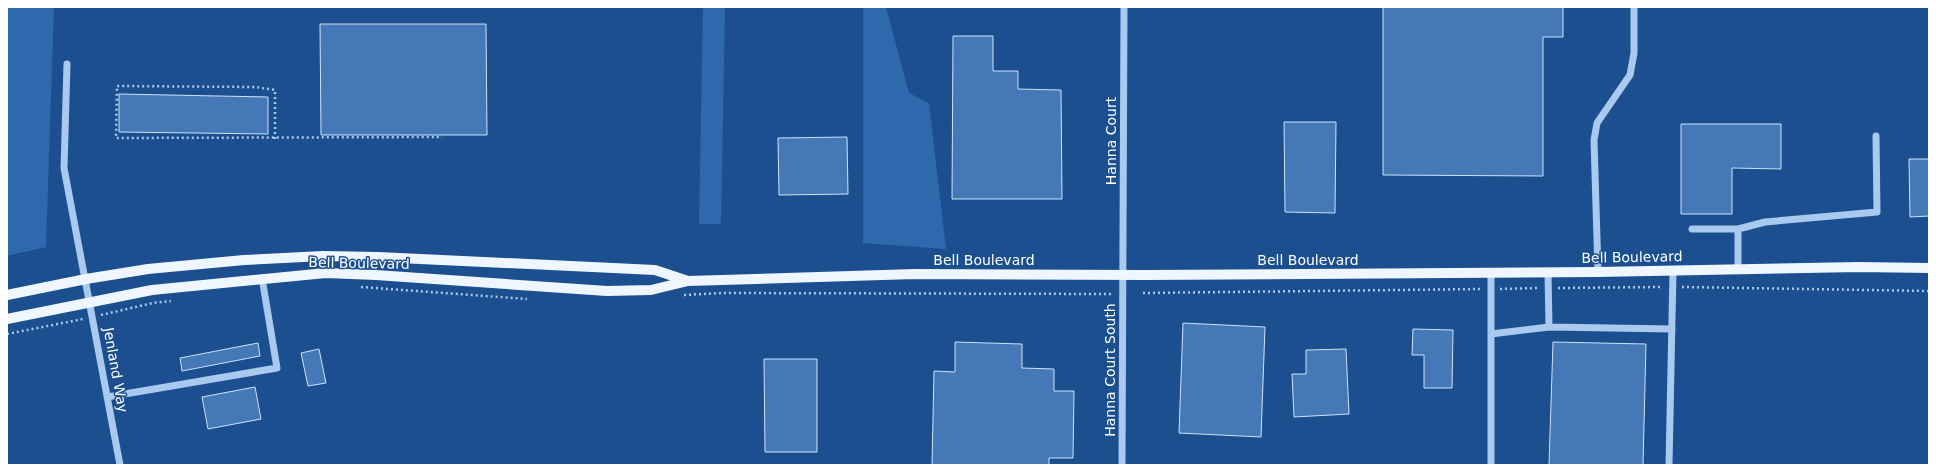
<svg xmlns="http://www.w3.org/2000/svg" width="1936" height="472" font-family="'DejaVu Sans',sans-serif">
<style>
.green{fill:#2e69ad}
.building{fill:#4478b7;stroke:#cfe3fa}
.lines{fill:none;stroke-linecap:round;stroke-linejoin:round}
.path{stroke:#a9c9ee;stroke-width:2.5;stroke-dasharray:2 3;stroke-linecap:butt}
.minor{stroke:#a9c9ee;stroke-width:7}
.major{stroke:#f0f6ff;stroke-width:10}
.labels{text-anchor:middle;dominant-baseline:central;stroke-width:3;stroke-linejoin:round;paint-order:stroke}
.street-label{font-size:14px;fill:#fff;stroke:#1b4f8f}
</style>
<rect width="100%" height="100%" fill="#1b4f8f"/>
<path class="green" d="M 7,7 L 54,7 L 46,247 L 7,256 Z
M 703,7 L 736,7 L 725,8 L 721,224 L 699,224 Z
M 863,7 L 886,7 L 909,93 L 929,103 L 946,249 L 863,243 Z"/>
<path class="building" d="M 1383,7 L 1563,7 L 1563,37 L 1543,37 L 1543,176 L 1383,175 Z
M 320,24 L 486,24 L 487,135 L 321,135 Z
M 953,36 L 993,36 L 993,71 L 1018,71 L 1018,89 L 1061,90 L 1062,199 L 952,199 Z
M 119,94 L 268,97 L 268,134 L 119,132 Z
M 1284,122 L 1336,122 L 1335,213 L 1285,212 Z
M 1681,124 L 1781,124 L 1781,169 L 1732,168 L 1732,214 L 1681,214 Z
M 847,137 L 848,194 L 779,195 L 778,138 Z
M 1909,159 L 1929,159 L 1929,216 L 1910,217 Z
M 1183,323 L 1265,327 L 1261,437 L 1179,433 Z
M 1413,329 L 1453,330 L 1452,388 L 1424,388 L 1424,355 L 1412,355 Z
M 955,342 L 1022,344 L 1022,368 L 1054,369 L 1054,391 L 1074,391 L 1073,458 L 1049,458 L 1049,465 L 932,465 L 934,371 L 955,372 Z
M 1553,342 L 1646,344 L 1643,465 L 1549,465 Z
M 258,343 L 260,356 L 182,371 L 180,358 Z
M 319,349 L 326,383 L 308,386 L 301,353 Z
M 1346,349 L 1349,414 L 1294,417 L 1292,374 L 1306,374 L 1306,350 Z
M 764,359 L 817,359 L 817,452 L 765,452 Z
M 255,387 L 261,419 L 208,429 L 202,397 Z"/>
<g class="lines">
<path class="path" d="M 275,139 L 275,90 L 255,87 L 117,86 L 116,138 L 442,137
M 361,287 L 527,299
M 1682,287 L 1929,291
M 1558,288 L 1663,287
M 1500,289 L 1539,288
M 1143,293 L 1483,289
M 684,295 L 722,293 L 1112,294
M 101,315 L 153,303 L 171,301
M 7,334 L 83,319"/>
<path class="minor" d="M 67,64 L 64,168 L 120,465
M 1692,229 L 1738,229 L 1765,222 L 1877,212 L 1876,136
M 1738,229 L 1738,270
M 1548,272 L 1549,327
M 1598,272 L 1594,140 L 1597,123 L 1630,75 L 1634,53 L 1634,7
M 1491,273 L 1491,465
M 1491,334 L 1549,327 L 1672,329
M 107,397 L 277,368 L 262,278
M 1122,465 L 1124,7
M 1669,465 L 1673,271"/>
<path class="major" d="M 7,295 L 86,279 L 148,269 L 244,260 L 323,256 L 378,257 L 655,270 L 688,281
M 7,319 L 152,290 L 326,273 L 376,275 L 607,291 L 651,290 L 688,281 L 915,274 L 1145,275 L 1598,272 L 1859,267 L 1929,268"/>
</g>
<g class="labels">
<g class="street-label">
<text transform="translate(1111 141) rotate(-90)">Hanna Court</text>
<text transform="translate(1632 257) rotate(-1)">Bell Boulevard</text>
<text x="984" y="260">Bell Boulevard</text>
<text x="1308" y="260">Bell Boulevard</text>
<text transform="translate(359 263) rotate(1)">Bell Boulevard</text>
<text transform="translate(116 370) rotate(80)">Jenland Way</text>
<text transform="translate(1110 370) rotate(-90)">Hanna Court South</text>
</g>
</g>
<rect width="1936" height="472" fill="none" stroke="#ffffff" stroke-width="16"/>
</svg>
